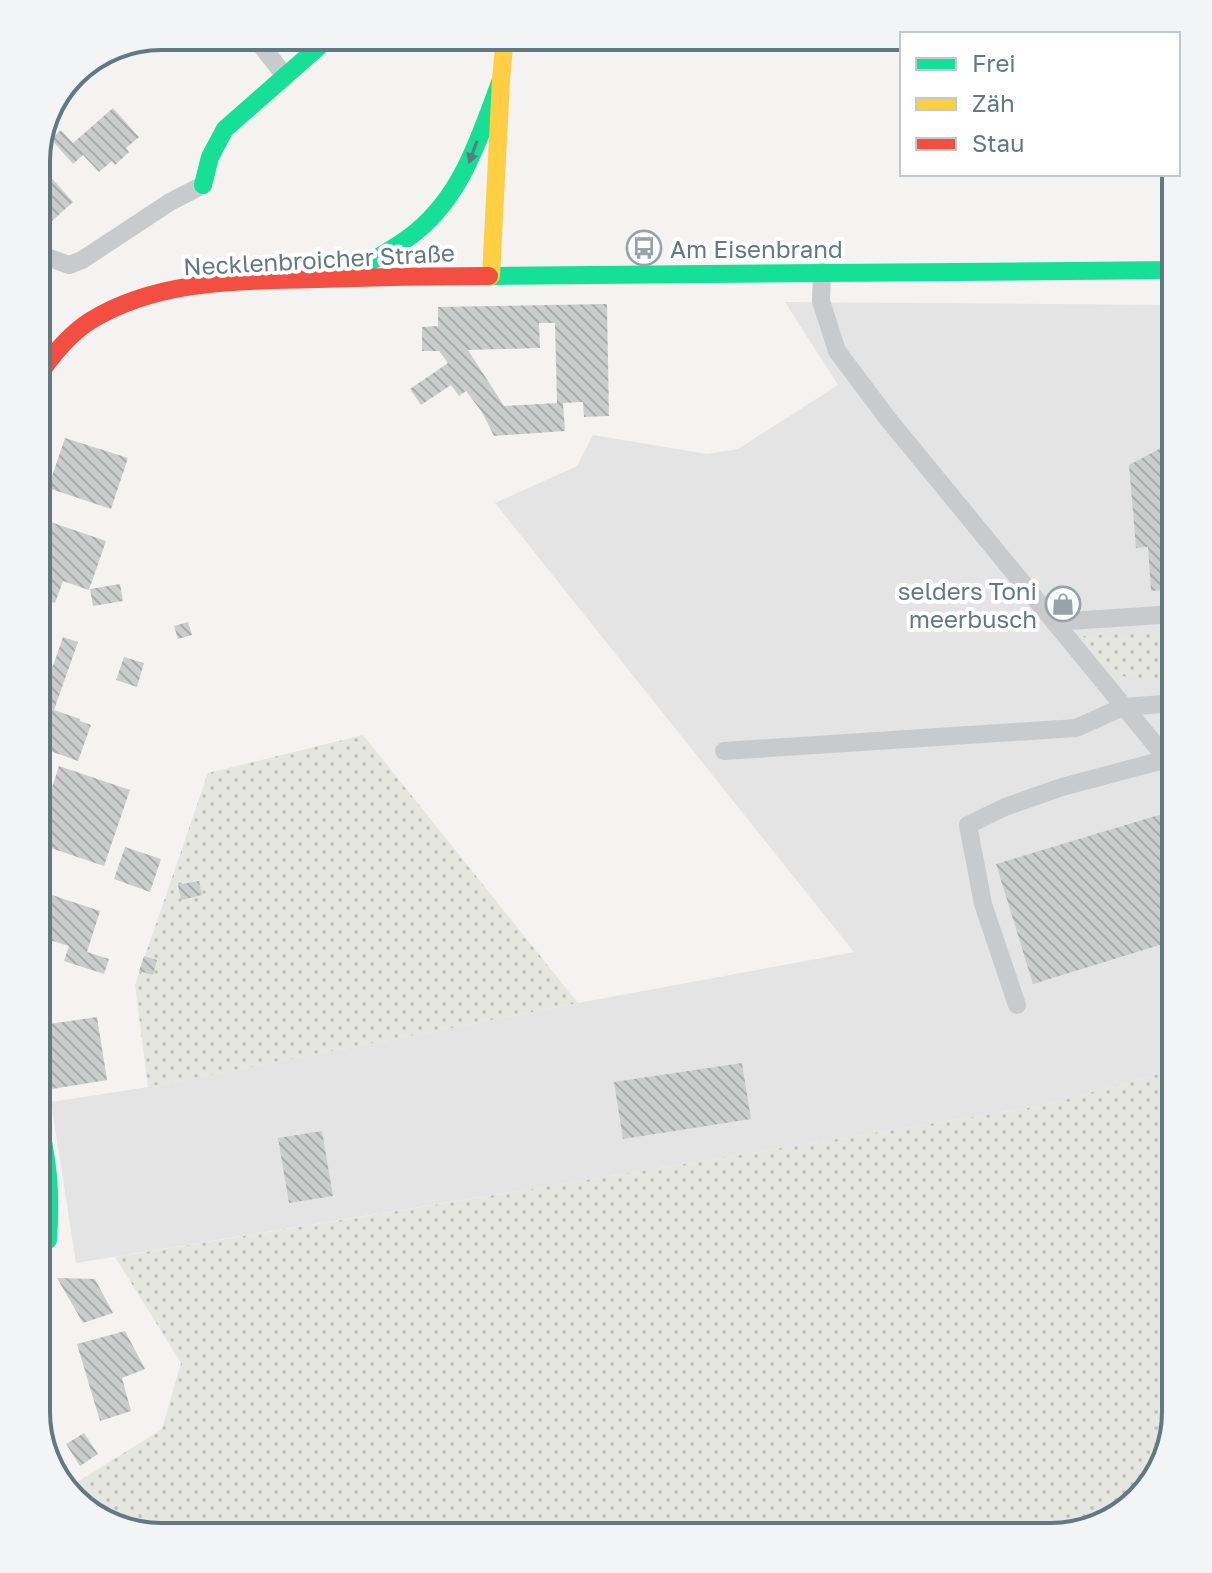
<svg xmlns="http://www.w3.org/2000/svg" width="1212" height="1573" font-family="'Golos Text',sans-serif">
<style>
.built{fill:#e4e4e4}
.grass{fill:url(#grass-dots)}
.building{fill:url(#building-back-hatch);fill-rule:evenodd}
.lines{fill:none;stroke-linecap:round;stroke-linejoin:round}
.lane{stroke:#c9cacb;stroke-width:18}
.fast{stroke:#16e098;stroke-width:18}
.slow{stroke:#ffcf43;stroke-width:18}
.jam{stroke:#f24e42;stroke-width:18}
.oneway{fill:#637982}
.labels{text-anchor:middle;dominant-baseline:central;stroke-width:8;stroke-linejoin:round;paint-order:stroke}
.poi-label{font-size:24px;fill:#637982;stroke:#fff;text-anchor:start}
.street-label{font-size:24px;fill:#637982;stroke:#fff}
.rim{fill:none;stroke:#637982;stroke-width:4}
</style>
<defs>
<pattern id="grass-dots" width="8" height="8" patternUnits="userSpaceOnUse" patternTransform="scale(2)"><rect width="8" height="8" fill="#e4e6df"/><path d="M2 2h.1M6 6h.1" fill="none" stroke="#bcbfba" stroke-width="1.8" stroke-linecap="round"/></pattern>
<pattern id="building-back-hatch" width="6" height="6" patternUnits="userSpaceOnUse" patternTransform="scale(2)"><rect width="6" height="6" fill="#cbcdcd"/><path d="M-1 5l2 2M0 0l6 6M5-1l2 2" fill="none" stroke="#a8abac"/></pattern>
</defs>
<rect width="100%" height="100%" fill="#f4f3f1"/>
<path class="built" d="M 785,302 L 1176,305 L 1176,1069 L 1046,1105 L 76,1263 L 51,1102 L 148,1087 L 578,1003 L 854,952 L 495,503 L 577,466 L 593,435 L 707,454 L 738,449 L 838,385 Z"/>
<path class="grass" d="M 1176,631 C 1176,644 1178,662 1169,673 C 1156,689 1124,678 1110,670 C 1099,663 1091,646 1083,636 Z
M 363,735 L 578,1003 L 148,1087 L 135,985 L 208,773 Z
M 1176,1069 L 1176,1412 L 1159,1474 L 1120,1516 L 1051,1537 L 153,1537 L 99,1520 L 66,1489 L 162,1429 L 181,1363 L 115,1257 L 1046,1105 Z"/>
<path class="building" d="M 113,108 L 139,137 L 126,148 L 129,152 L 115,165 L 112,161 L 99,172 L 83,155 L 73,164 L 51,139 L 61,130 L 73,143 Z
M 40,165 L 73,202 L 41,231 L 36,226 L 36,169 Z
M 607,304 L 609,416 L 584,417 L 583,402 L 563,403 L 565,431 L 494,436 L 482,412 L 466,391 L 459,396 L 451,385 L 421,405 L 410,389 L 448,363 L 439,351 L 422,351 L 422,327 L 438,326 L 438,307 ZM 539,323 L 555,323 L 557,403 L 504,406 L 468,350 L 540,348 Z
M 65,438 L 128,458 L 111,509 L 48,488 Z
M 1176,440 L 1176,589 L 1151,591 L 1148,547 L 1136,548 L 1129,465 Z
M 36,517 L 106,541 L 89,590 L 63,581 L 55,603 L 36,597 Z
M 120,584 L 123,601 L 93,606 L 90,589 Z
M 188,622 L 192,635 L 178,639 L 174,626 Z
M 63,637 L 78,642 L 54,710 L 80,719 L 80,721 L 91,725 L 78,761 L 36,746 L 36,660 L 53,666 Z
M 124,657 L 144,663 L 137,687 L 116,680 Z
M 59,766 L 130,790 L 104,866 L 36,843 L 42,824 L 40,823 Z
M 1172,811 L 1176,825 L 1176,940 L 1033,984 L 996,864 Z
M 125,847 L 161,859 L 150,892 L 114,879 Z
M 199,881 L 202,895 L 181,900 L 178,885 Z
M 49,894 L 100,911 L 87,952 L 109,959 L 104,974 L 64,961 L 69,946 L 36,936 Z
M 144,956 L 157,960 L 153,975 L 139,971 Z
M 97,1017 L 107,1080 L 52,1089 L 42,1025 Z
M 742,1063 L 751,1119 L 623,1139 L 614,1082 Z
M 322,1131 L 333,1196 L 289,1203 L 278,1138 Z
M 57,1278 L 95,1279 L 113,1313 L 83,1323 Z
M 36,1279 L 47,1314 L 36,1317 Z
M 125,1331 L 145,1369 L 122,1378 L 131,1411 L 100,1421 L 77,1344 Z
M 84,1433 L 98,1454 L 80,1466 L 66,1444 Z"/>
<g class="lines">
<path class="lane" d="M 254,36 L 285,76
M 36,253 L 69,265 L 82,260 L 170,202 L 203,185
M 822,272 L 821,301 L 837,351 L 888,419 L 1176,770
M 1054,622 L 1176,614
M 724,751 L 1076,728 L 1123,707 L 1176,703
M 1017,1005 L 983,904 L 968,825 L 1005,807 L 1062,787 L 1167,759"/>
<path class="fast" d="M 203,185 L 210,157 L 225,129 L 331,36
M 489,276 L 1176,270
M 342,278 C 365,264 396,249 417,231 C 464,192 480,135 501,80
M 36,1115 C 49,1157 51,1196 48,1240"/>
<path class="slow" d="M 491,276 L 501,80 L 505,36"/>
<path class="jam" d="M 36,379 C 50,358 68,335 90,321 C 158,279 240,281 317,279 C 374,277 431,276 489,276"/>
</g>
<defs><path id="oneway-solid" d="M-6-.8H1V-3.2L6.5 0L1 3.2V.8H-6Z" transform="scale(2)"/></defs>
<use class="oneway" href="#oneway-solid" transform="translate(473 152) rotate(110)"/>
<defs>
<g id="bus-ring" transform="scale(1.8)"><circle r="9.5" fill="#fff" stroke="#96a4a9" stroke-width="1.5"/><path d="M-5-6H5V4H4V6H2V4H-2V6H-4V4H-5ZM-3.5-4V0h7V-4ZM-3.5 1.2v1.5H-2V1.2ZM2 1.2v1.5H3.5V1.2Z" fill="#96a4a9"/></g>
<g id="shop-ring" transform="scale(1.8)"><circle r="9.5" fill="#fff" stroke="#96a4a9" stroke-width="1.5"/><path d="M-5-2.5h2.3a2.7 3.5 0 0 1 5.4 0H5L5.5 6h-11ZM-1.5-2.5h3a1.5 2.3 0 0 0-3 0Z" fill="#96a4a9"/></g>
</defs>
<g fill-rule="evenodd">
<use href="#bus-ring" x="644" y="248"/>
<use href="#shop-ring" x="1063" y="604"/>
</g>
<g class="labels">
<g class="poi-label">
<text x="670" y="248">Am Eisenbrand</text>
<text x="1037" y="590" text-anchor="end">selders Toni<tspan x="1037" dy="28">meerbusch</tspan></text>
</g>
<g class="street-label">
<text transform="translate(319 259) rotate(-3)">Necklenbroicher Straße</text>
</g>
</g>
<path d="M0 0H1212V1573H0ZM161 50H1051A111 111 0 0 1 1162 161V1412A111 111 0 0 1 1051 1523H161A111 111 0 0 1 50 1412V161A111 111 0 0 1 161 50Z" fill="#f3f4f5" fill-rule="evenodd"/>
<path class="rim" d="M161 50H1051A111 111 0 0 1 1162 161V1412A111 111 0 0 1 1051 1523H161A111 111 0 0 1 50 1412V161A111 111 0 0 1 161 50Z"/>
<rect x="900" y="32" width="280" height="144" fill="#ffffff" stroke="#c1c9cd" stroke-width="2"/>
<rect x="916" y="58" width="40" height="12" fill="#16e098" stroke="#c1c9cd" stroke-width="2"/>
<text x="972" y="72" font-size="24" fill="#637982">Frei</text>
<rect x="916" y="98" width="40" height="12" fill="#ffcf43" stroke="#c1c9cd" stroke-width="2"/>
<text x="972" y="112" font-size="24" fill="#637982">Zäh</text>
<rect x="916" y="138" width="40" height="12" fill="#f24e42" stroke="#c1c9cd" stroke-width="2"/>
<text x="972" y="152" font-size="24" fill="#637982">Stau</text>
</svg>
